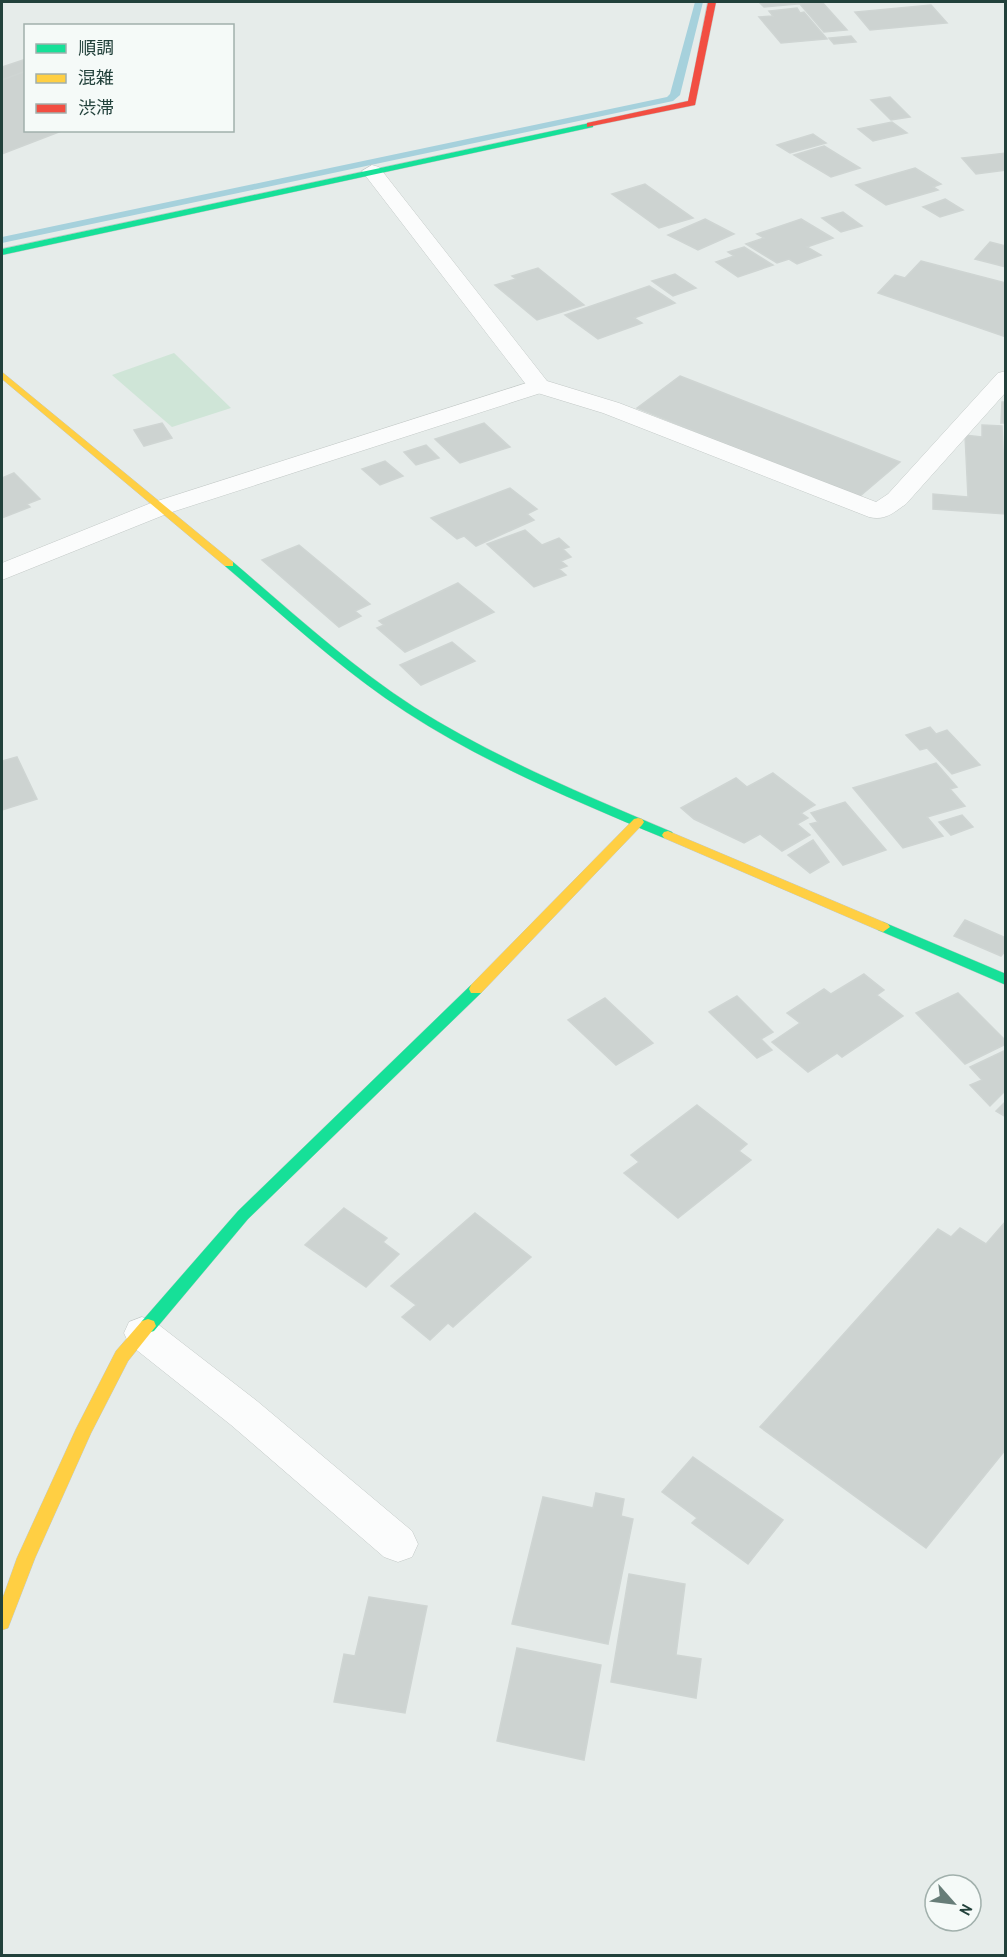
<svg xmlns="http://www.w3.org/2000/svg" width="1007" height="1957" font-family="'Archivo Narrow','Noto Sans JP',sans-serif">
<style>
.green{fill:#cfe5d7}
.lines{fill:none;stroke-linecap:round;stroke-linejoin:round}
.stream{fill:#a6d1dc;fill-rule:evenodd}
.building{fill:#cdd3d1;stroke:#cfd5d3;stroke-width:1.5}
.lane-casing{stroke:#c3c9c7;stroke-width:1}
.street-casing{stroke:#c3c9c7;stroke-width:1}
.fast-casing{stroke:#c2cac7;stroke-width:1}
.slow-casing{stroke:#c2cac7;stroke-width:1}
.jam-casing{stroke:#c2cac7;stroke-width:1}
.lane{fill:#fbfcfc;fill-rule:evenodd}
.street{fill:#fbfcfc;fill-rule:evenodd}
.fast{fill:#16e098;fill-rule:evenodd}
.slow{fill:#ffcf43;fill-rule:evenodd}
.jam{fill:#f24e42;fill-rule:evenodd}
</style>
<rect width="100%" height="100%" fill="#e6ecea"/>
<path class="green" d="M 174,353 L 231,408 L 172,427 L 112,375 Z"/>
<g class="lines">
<path class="stream" d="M 695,2 L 703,2 L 680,95 L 673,101 L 2,243 L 2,237 L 667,97 L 670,94 Z"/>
</g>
<path class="building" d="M 759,2 L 796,2 L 798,4 L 764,7 Z
M 822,2 L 847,30 L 824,32 L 799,3 Z
M 931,5 L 947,23 L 870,30 L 855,12 Z
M 797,8 L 800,13 L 804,12 L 827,39 L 781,43 L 759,17 L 773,16 L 769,11 Z
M 851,36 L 856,42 L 834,44 L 829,38 Z
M 26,59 L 26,71 L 2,80 L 2,67 Z
M 26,71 L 26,130 L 64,130 L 2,154 L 2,80 Z
M 890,97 L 910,117 L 891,120 L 871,100 Z
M 892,122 L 907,133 L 873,141 L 858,129 Z
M 813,134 L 826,143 L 790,153 L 777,145 Z
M 824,146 L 860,168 L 831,177 L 794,155 Z
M 1006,153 L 1006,170 L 976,174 L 962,158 Z
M 915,168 L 941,184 L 933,187 L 938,190 L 886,205 L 856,185 Z
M 645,184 L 693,218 L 659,228 L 612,194 Z
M 945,199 L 963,210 L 940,217 L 923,207 Z
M 843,212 L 862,226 L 841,232 L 822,218 Z
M 705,219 L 734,234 L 698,250 L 668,235 Z
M 801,219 L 833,238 L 807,247 L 821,255 L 797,264 L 789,259 L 777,263 L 746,244 L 764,238 L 757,234 Z
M 990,242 L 1006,246 L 1006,267 L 975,259 Z
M 744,247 L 773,265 L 738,277 L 716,262 L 734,256 L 728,252 Z
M 921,261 L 1006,283 L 1006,337 L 878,293 L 895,275 L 905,278 Z
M 538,268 L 584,305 L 537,320 L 495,285 L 516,279 L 512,276 Z
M 675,274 L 696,288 L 673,296 L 652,281 Z
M 649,286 L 675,303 L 634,318 L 642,323 L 598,339 L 565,315 Z
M 680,376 L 900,462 L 859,497 L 637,408 Z
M 1002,402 L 1006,402 L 1006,423 L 1001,423 Z
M 162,423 L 172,438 L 144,446 L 134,430 Z
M 484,423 L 510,447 L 460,463 L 435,439 Z
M 982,425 L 1002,426 L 1006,514 L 933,509 L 933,494 L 968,497 L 965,435 L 982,437 Z
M 426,445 L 439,458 L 416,465 L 404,452 Z
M 385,461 L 403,476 L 380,485 L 362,469 Z
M 14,473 L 40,499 L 27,504 L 30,507 L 2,518 L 2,478 Z
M 510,488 L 537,509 L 527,514 L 534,520 L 476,546 L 464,536 L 457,539 L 431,518 Z
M 525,530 L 542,545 L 559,538 L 569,547 L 563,549 L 571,557 L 561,561 L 567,566 L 559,569 L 566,575 L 534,587 L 487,544 Z
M 299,545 L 370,604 L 355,611 L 361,616 L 339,627 L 262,560 Z
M 458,583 L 494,612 L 405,652 L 377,628 L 384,625 L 379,621 Z
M 452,642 L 475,661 L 421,685 L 400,665 Z
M 930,727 L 936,734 L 947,730 L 980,765 L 952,774 L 927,748 L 920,750 L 906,735 Z
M 17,757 L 37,799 L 2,810 L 2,761 Z
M 936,763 L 957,787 L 950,789 L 965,806 L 927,817 L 943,836 L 903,848 L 853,788 Z
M 773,773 L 815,805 L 801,813 L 808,818 L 797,824 L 810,835 L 782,851 L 760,834 L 744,843 L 694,819 L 681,808 L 736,778 L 747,787 Z
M 845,802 L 886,850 L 843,865 L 810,824 L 818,822 L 811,813 Z
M 962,815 L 973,827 L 951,835 L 939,822 Z
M 813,840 L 829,862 L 810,873 L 788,855 Z
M 965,920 L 1006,938 L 1006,950 L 1001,956 L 954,936 Z
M 864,974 L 884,990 L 877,995 L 903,1016 L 842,1057 L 837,1053 L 808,1072 L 772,1042 L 800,1023 L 787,1013 L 824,989 L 831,994 Z
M 958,993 L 1006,1041 L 1006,1044 L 965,1064 L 916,1013 Z
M 737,996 L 773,1032 L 761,1039 L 772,1050 L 757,1058 L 709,1012 Z
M 605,998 L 653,1043 L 616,1065 L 568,1020 Z
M 1006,1050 L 1006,1090 L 990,1106 L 970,1085 L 982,1080 L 970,1067 Z
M 1006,1101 L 1006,1117 L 996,1111 Z
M 697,1105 L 747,1144 L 739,1151 L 751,1160 L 678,1218 L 624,1173 L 639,1162 L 631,1155 Z
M 344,1208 L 387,1238 L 383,1242 L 399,1254 L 366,1287 L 305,1245 Z
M 475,1213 L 531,1257 L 453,1327 L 448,1323 L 430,1340 L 402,1317 L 416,1305 L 391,1286 Z
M 1006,1221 L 1006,1449 L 926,1548 L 760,1427 L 938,1229 L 951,1237 L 960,1228 L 986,1244 Z
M 693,1457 L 783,1520 L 748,1564 L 692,1523 L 697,1518 L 662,1492 Z
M 596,1493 L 624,1499 L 621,1516 L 633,1519 L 608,1644 L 512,1624 L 543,1497 L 593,1508 Z
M 629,1574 L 685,1584 L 676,1655 L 701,1659 L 696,1698 L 611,1682 Z
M 369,1597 L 427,1606 L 405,1713 L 334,1702 L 344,1654 L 355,1656 Z
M 517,1648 L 601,1665 L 584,1760 L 497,1741 Z"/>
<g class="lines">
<g class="lane-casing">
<path id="lane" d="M 372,165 L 379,167 L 547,381 L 619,403 L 876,502 L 888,494 L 998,373 L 1006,371 L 1006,392 L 906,504 C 893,513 885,521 869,517 L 603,413 L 531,391 L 365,175 L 362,171 Z
M 142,1317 L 155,1322 L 257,1401 L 412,1531 L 418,1544 L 412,1557 L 398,1562 L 384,1557 L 231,1425 L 129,1344 L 124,1333 L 129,1322 Z"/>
</g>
<g class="street-casing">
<path id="street" d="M 539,379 L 547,381 L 551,386 L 547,391 L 169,513 L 2,580 L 2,563 L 151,503 Z"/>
</g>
<g class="fast-casing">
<path id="fast" d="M 590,123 L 593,123 L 593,127 L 2,255 L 2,249 Z
M 229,561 L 233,562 C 292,612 349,665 414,707 C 495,758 585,795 672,832 L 674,835 L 672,838 L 664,838 C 576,801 486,764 406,712 C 341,670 284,616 225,566 L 225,562 Z
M 883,922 L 1006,974 L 1006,985 L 878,930 L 876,927 Z
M 476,984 L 483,989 L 481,993 L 248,1219 L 154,1331 L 148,1333 L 142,1331 L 140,1326 L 142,1321 L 238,1211 L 471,985 Z"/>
</g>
<g class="slow-casing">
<path id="slow" d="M 2,372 L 233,562 L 233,566 L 225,566 L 2,379 Z
M 638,818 L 642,819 L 644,822 L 642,825 L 481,993 L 471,993 L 469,989 L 471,985 L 634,819 Z
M 668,831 L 888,924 L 890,927 L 883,932 L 878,930 L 664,838 L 662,835 L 664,832 Z
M 148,1319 L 154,1321 L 156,1326 L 128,1361 L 91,1433 L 35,1558 L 8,1628 L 2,1630 L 2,1600 L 17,1558 L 76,1429 L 116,1351 L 142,1321 Z"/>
</g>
<g class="jam-casing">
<path id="jam" d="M 708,2 L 716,2 L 695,105 L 587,127 L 587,123 L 688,101 Z"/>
</g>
<use href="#lane" class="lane"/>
<use href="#street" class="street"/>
<use href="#fast" class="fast"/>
<use href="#slow" class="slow"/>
<use href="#jam" class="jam"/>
</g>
<rect width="1007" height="1957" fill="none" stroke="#22413b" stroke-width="6"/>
<rect x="24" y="24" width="210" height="108" fill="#f5faf8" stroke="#a1b0ac" stroke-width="1.5"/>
<rect x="36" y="44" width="30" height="9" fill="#16e098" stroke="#a1b0ac" stroke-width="1.5"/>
<text x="78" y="54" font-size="18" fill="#22413b">順調</text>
<rect x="36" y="74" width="30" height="9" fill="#ffcf43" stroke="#a1b0ac" stroke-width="1.5"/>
<text x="78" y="84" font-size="18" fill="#22413b">混雑</text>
<rect x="36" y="104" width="30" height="9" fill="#f24e42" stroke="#a1b0ac" stroke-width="1.5"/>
<text x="78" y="114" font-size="18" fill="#22413b">渋滞</text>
<g transform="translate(953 1903) rotate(118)"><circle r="28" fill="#f5faf8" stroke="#a1b0ac" stroke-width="1.5"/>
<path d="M0-4.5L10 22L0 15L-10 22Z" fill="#677d78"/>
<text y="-9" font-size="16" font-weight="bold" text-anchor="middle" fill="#22413b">N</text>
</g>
</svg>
